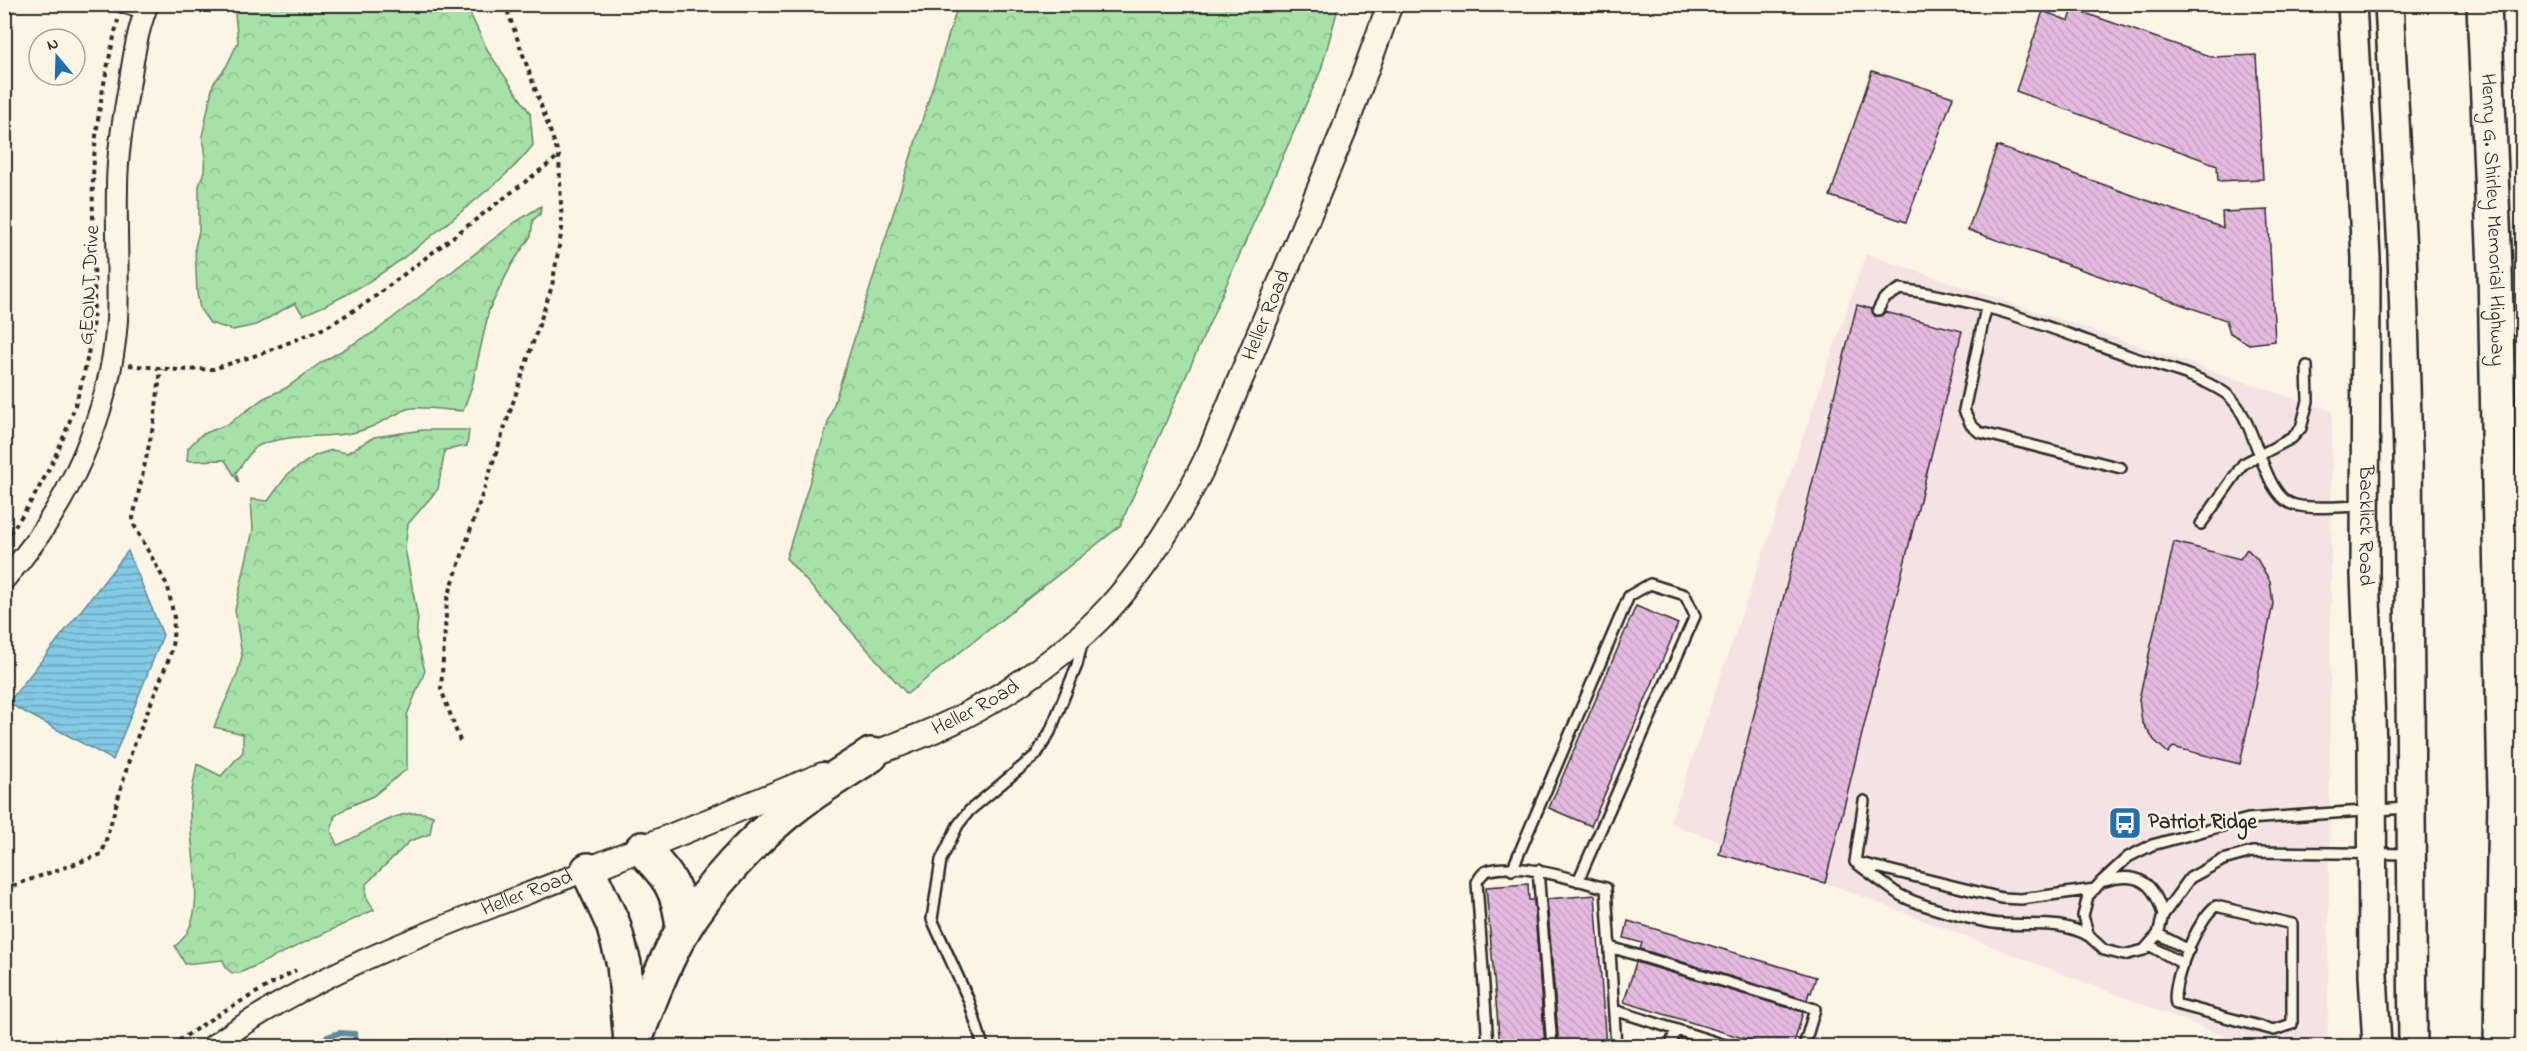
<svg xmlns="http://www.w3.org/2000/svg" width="2527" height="1051" font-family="'Indie Flower',sans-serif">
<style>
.built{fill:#f5e3e4}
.forest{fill:url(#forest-crowns);stroke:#688669;stroke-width:1.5}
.water{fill:url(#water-rules);stroke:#608a9a;stroke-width:1.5}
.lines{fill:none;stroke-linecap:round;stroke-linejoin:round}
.stream{stroke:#608a9a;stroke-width:6}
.building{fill:url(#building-back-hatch);stroke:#2b2b2b;stroke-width:1.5}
.service-casing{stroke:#2b2b2b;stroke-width:14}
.minor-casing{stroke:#2b2b2b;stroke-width:24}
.tertiary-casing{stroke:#2b2b2b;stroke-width:28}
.secondary-casing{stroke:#2b2b2b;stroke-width:32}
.motorway-casing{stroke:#2b2b2b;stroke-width:38}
.path{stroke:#2b2b2b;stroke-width:4;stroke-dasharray:4.5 4.5;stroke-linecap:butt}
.service{stroke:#fcf5e5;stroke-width:9}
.minor{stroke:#fcf5e5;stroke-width:20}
.tertiary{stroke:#fcf5e5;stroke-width:24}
.secondary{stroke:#fcf5e5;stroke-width:27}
.motorway{stroke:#fcf5e5;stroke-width:33}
.labels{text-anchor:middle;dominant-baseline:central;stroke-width:5;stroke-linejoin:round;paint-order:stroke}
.street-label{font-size:21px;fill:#2b2b2b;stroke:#fcf5e5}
.poi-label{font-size:21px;font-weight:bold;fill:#2b2b2b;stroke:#fcf5e5;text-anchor:start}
</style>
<defs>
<pattern id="forest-crowns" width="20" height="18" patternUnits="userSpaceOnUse" patternTransform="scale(1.5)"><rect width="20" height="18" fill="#a6e1a7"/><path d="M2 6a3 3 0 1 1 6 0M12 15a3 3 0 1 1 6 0" fill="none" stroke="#8fc190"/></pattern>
<pattern id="water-rules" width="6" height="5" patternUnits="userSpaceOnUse" patternTransform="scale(1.5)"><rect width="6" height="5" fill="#83cae4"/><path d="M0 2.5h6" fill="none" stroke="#6ba4b9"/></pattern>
<pattern id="building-back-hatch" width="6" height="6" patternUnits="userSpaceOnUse" patternTransform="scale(1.5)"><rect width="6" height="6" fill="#e5bae0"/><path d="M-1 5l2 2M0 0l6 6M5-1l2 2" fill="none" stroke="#c5a0c0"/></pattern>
</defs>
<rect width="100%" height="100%" fill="#fcf5e5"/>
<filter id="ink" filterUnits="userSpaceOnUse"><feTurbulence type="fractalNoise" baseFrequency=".0167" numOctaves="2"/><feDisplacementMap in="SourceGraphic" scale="12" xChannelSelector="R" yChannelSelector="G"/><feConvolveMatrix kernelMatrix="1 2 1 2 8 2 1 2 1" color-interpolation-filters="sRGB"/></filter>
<g filter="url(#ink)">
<path class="built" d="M 1866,254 L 2332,411 L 2328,1046 L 2250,1046 L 1670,823 Z"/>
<path class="forest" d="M 234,5 L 466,5 L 489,53 L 530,113 L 533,145 C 514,170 491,187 467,207 C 414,251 367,290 303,315 L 295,303 L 256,325 L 233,330 L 210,323 L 200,309 L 197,293 L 195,247 L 199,231 L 199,186 L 204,171 L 205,148 L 202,137 L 213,84 L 226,67 L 238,42 Z
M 958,5 L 1339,5 L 1321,70 L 1120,526 L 907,694 L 786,558 Z
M 541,206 L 540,214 L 533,220 L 531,236 L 512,264 L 489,310 L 472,386 L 463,411 C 450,411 418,405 407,409 C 387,418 375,428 352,433 C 321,439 290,433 260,445 C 250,449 244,464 236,472 L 239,483 L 225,460 L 187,461 L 188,448 L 201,435 L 228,424 L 264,398 L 286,388 L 322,362 L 376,331 L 514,223 Z
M 423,430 L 469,430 L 467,446 L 445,450 L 438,489 L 408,524 L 405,548 L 418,619 L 416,637 L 425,671 L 407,715 L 407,769 L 373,796 L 348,807 L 335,816 L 331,831 L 337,845 C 366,835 403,802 433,816 L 430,834 L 410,841 L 366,884 L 366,896 L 374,910 L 240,973 L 232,973 L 226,968 L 223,960 L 185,964 L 175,946 C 212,919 188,849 190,809 C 190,794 195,778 197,764 L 221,776 L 243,752 L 243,734 L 214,727 L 237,675 L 242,656 L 235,610 L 253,530 L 251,499 L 268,501 L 288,474 L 316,455 L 332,450 L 347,453 L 374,437 Z"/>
<path class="water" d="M 128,551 L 163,635 L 113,760 L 8,703 Z"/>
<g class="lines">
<path class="stream" d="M 327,1037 L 339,1033 L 355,1034 L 356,1046"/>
</g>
<path class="building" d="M 2073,9 L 2212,57 L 2256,55 L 2263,179 L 2218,181 L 2217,165 L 2016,91 L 2043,11 L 2069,21 Z
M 1872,71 L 1953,97 L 1906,222 L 1830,196 Z
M 1997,146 L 2223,228 L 2222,212 L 2268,210 L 2275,341 L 2249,344 L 2230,333 L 2226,320 L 1968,230 Z
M 1857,305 L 1871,309 L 1875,316 L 1881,316 L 1885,312 L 1962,331 L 1825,883 L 1719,854 Z
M 2174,542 L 2240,559 L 2247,549 L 2257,559 L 2270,581 L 2273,604 L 2240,764 L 2173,747 L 2168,753 L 2154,740 L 2142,722 L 2139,699 Z
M 1636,606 L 1678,624 L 1591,826 L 1549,808 Z
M 1528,884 L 1529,900 L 1534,900 L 1545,1047 L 1500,1047 L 1486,887 Z
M 1595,895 L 1606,1047 L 1559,1047 L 1547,899 Z
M 1628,921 L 1816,977 L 1811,993 L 1809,992 L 1807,1000 L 1640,949 L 1642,943 L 1624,938 Z
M 1636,962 L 1803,1012 L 1793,1047 L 1772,1047 L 1624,1002 Z"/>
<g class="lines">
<g class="service-casing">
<path id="service" d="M 113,4 L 144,14
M 4,9 L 10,4
M 1986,308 L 1964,410 L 1971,425 L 1979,432 L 2121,468
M 1878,310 L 1884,299 L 1900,289 C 1980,299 2056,330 2132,357 C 2162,367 2198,375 2225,393 C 2258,416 2261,498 2295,505 C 2316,510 2343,506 2364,506
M 2201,524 L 2243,464 L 2292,438 L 2301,428 L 2308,401 L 2307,366
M 2407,808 L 2248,819 L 2152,845 L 2128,857 L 2102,881 L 2088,896 L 2083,916 L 2089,936 L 2104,950 L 2124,955 L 2144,950 L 2158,934 L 2163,915 L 2190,878 L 2223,860 L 2252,852 L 2409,854
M 1855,862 C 1870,873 1885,885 1900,895 C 1920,906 1980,923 2003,924 C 2035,926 2060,920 2089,936
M 1855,862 L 1864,801
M 1860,863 L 2002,898 L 2021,899 L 2095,889
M 1512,870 L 1629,596 L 1650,584 L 1685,595 L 1695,616 L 1578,881
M 1538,870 L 1552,1046
M 2105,881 C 2138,871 2154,882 2163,915
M 2216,906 L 2292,924 L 2292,1024 L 2274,1030 L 2176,1004 C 2170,985 2198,917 2216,906 Z
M 2158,934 L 2189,950
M 2149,945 L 2183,964
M 1610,947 L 1815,1009 L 1804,1046
M 1614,1010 L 1728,1046
M 983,1046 L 969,1001 L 932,919 L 941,860 L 958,825 L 969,811 L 1036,755 L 1050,732 L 1077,665 L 1081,648 L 1079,641
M 1488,1046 L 1477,882 C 1480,877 1483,871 1490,870 C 1521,862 1575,880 1606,888 L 1616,1046
M 1671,1046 L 1675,1030"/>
</g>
<g class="minor-casing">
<g id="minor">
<path d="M 4,580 C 66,511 111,414 117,320 C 119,276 116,232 117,188 C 117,152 124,116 130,80 C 134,54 138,28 148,4"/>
<path id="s1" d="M 212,1046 C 325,965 459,921 588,870"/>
</g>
</g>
<g class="tertiary-casing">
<g id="tertiary">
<path id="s2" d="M 855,761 C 890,747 927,735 960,718 C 1085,654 1150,577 1210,452 L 1344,130 L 1390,4"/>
<path d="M 588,870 L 823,775"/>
</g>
</g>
<g class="secondary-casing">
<g id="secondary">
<path id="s3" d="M 2352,4 L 2366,258 L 2365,575 L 2372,745 L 2373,975 L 2377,1046"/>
<path d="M 2389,4 L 2402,252 L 2408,453 L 2413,1046"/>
</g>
</g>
<g class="motorway-casing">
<g id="motorway">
<path id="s4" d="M 2484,4 L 2495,270 L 2505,794 L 2501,1046"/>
<path d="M 642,849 C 669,876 680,891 683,930"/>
<path d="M 588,870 L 613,924 L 624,964 L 631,1042"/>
<path d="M 633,1046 C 647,1007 661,969 681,933 C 708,887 756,836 798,804 C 821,786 847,771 871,755"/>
</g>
</g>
<path class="path" d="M 129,365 L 178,370 L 213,369 L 263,353 L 327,327 L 369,301 L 559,156
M 4,541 C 53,476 85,400 93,319 C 97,266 90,212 94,159 C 97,112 107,66 118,20
M 460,741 L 441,689 L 447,600 L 552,286 L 562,229 L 559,156 L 505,4
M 4,889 L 102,854 L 132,750 L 170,656 L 173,640 L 174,618 L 168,587 L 134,525 L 133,518 L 154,422 L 161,369
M 171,1046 L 217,1015 L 296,970"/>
<use href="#service" class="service"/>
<use href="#minor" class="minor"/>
<use href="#tertiary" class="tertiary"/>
<use href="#secondary" class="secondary"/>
<use href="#motorway" class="motorway"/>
</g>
</g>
<defs>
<g id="bus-square" transform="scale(1.725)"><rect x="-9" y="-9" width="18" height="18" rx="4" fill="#1f6fb2" stroke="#fcf5e5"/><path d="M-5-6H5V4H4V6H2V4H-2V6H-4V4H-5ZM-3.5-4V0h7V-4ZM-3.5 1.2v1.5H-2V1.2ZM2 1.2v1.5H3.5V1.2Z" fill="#fff"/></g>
</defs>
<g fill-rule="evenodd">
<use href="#bus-square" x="2125" y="823"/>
</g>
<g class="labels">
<g class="street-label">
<text stroke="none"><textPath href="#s4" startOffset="216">Henry G. Shirley Memorial Highway</textPath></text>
<text transform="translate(90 285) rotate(-87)">GEOINT Drive</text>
<text stroke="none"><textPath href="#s2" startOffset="634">Heller Road</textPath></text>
<text stroke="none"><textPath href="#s3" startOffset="522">Backlick Road</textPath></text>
<text stroke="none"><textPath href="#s2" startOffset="132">Heller Road</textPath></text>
<text stroke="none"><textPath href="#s1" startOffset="351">Heller Road</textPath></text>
</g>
<g class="poi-label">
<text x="2148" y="823">Patriot Ridge</text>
</g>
</g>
<rect width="2527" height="1051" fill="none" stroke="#fcf5e5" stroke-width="24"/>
<rect x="12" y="12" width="2503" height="1027" fill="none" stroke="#2b2b2b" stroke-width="2" filter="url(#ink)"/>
<g transform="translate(57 57) rotate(341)"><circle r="28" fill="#fcf5e5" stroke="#a8a49b" stroke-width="1.5"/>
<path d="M0-4.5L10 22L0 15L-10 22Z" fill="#1f6fb2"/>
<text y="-9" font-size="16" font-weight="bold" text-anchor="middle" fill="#2b2b2b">N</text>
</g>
</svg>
